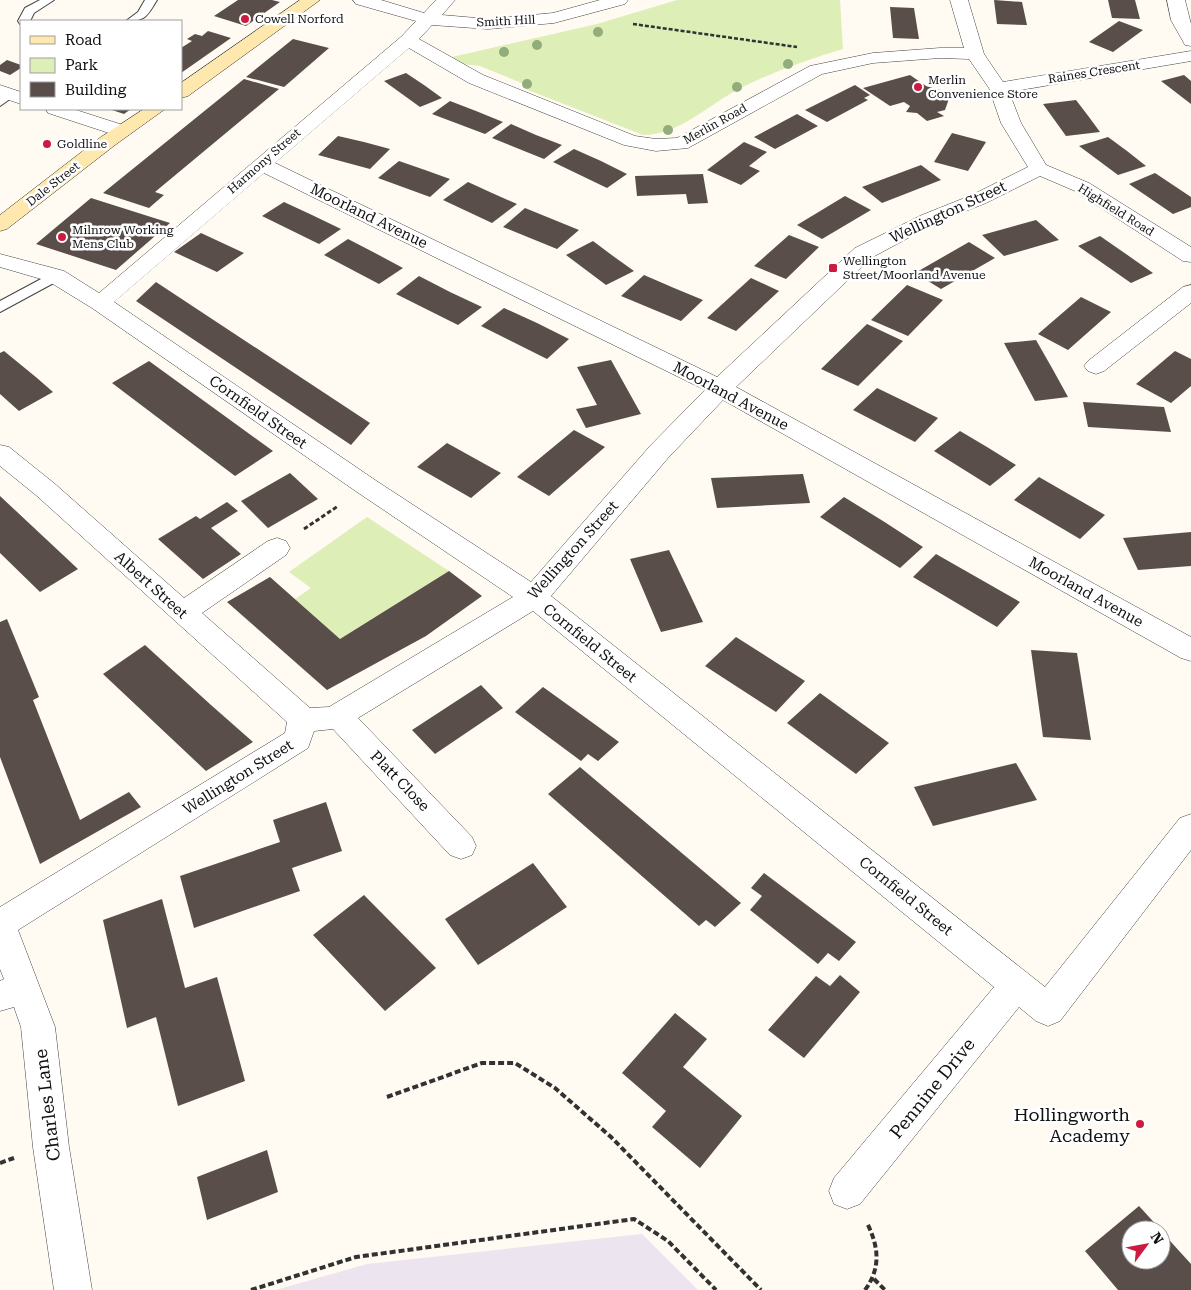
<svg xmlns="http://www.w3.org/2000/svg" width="1191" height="1290" font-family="'Roboto Serif',serif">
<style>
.industrial{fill:#ece4ef}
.green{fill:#ddeeb7}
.building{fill:#5a4e4b}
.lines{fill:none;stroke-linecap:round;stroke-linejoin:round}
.lane-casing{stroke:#434343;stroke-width:2}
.street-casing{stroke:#434343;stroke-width:1}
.secondary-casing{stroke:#323232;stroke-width:1}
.path-far2{stroke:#323232;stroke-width:2.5;stroke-dasharray:4 2;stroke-linecap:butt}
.path-far1{stroke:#323232;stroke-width:3;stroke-dasharray:4.5 2.5;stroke-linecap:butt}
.path{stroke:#323232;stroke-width:4;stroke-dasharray:6 3;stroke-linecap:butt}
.lane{fill:#fff;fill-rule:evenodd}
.street{fill:#fff;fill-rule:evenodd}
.secondary{fill:#ffe8ad;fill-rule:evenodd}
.tree{fill:#92ad7b}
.poi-dot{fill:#cd1a40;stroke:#fff;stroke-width:2}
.labels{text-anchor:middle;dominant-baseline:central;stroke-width:5;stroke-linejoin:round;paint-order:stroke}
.far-poi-label{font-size:12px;fill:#101010;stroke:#fff;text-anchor:start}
.far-street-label{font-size:12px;fill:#101010;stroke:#fff}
.street-label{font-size:15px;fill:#101010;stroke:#fff}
.near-street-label{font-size:18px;fill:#101010;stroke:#fff}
.near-poi-label{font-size:18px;fill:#101010;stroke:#fff;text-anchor:end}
</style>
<rect width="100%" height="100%" fill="#fffaf2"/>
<path class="industrial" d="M 642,1234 L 698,1290 L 276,1290 L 367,1264 Z"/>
<path class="green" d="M 677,0 L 840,0 L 843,49 C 806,60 769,73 735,91 C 706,107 678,135 643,135 L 528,90 L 524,84 L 480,66 L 463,64 L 452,57 L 597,24 Z
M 367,517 L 449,571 L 340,639 L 295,599 L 311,588 L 289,572 Z"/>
<path class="building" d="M 238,0 L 272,0 L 280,2 L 246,26 L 214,16 Z
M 994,0 L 1022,2 L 1027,25 L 997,24 Z
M 1108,0 L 1135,0 L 1140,19 L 1112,18 Z
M 890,7 L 914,8 L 919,39 L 893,38 Z
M 1119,21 L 1143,30 L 1113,52 L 1089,42 Z
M 208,31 L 231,38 L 181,73 L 181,48 L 192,41 L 187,39 L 195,34 L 202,36 Z
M 293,39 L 329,48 L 284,87 L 246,77 Z
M 7,60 L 21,65 L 21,68 L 10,75 L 0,71 L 0,65 Z
M 406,73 L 424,85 L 442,98 L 420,107 L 384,81 Z
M 910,75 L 926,86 L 951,93 L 945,110 L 937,112 L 944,116 L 927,121 L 917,113 L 906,112 L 910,106 L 904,102 L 890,106 L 863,88 Z
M 1184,75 L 1191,81 L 1191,104 L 1161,81 Z
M 244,79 L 279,89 L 155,192 L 164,195 L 149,208 L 103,193 Z
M 855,85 L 870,95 L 864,98 L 868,100 L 827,122 L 805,110 Z
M 1076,100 L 1089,117 L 1100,132 L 1066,136 L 1043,104 Z
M 450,101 L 476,111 L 503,122 L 485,134 L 432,114 Z
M 109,109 L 131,109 L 124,114 Z
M 797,114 L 818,126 L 775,149 L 754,137 Z
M 511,124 L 536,135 L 562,145 L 544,159 L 492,138 Z
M 952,133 L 986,142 L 968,171 L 934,162 Z
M 338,136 L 364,142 L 390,149 L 370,169 L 318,155 Z
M 1108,137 L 1127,151 L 1146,166 L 1118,175 L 1079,146 Z
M 744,142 L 767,152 L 749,166 L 760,171 L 741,185 L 707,170 Z
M 574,149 L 601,161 L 627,174 L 607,188 L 553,162 Z
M 399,161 L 425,170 L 450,179 L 430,197 L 378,178 Z
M 921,165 L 941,180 L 882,203 L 862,187 Z
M 1155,173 L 1191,197 L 1191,207 L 1173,214 L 1129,184 Z
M 703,174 L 708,203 L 688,204 L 686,194 L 637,196 L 635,176 Z
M 468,182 L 492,193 L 517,204 L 492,223 L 443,200 Z
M 845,196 L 871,210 L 822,239 L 797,225 Z
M 91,198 L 170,223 L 116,270 L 36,244 Z
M 284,202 L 312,215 L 341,229 L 319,244 L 262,216 Z
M 525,208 L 579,230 L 557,249 L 503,227 Z
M 1036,220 L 1059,240 L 1004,256 L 982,235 Z
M 201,233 L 244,253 L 217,272 L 174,252 Z
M 789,235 L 819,247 L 786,279 L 754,266 Z
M 1100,236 L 1126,254 L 1153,273 L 1131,283 L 1078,246 Z
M 348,239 L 375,253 L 403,268 L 379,284 L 324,255 Z
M 593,241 L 613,256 L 634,271 L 606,285 L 566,255 Z
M 969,242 L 995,258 L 941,289 L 915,273 Z
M 644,275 L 674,288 L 703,300 L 681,321 L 621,296 Z
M 419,276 L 450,292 L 482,307 L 458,325 L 396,294 Z
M 751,278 L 779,291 L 736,331 L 707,318 Z
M 156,282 L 370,423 L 351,445 L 136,301 Z
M 907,285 L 943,300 L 908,336 L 871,320 Z
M 1081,297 L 1111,312 L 1068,350 L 1038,334 Z
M 504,308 L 537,323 L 569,339 L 547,359 L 481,326 Z
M 867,324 L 903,341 L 858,386 L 821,369 Z
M 1036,340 L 1052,368 L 1068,397 L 1035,401 L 1004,343 Z
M 4,351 L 37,378 L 53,392 L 19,411 L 0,394 L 0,353 Z
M 1175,351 L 1191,359 L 1191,386 L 1171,403 L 1136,384 Z
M 611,360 L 641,414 L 586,428 L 576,409 L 597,405 L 577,367 Z
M 149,361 L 273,451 L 235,476 L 112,383 Z
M 877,388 L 908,403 L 938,418 L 915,442 L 853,410 Z
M 1083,402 L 1164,407 L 1171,432 L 1088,427 Z
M 574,430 L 605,447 L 549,496 L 517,477 Z
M 960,431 L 987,447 L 1016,465 L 990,486 L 934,451 Z
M 447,443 L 501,473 L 471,498 L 417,467 Z
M 290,473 L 318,499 L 268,528 L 241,501 Z
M 803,474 L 810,503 L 717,508 L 711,478 Z
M 1039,477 L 1105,515 L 1080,539 L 1014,500 Z
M 0,496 L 78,569 L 40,592 L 0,553 Z
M 844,497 L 883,521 L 923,547 L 900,568 L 820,517 Z
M 227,502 L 238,511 L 211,528 L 241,554 L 203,579 L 158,539 L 196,516 L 200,519 Z
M 1191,532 L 1191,566 L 1138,570 L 1123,538 Z
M 669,550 L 703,622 L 661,632 L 630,559 Z
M 936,554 L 1020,602 L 997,627 L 913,577 Z
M 449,571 L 482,596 L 426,636 L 327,690 L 227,602 L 270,577 L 340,639 Z
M 7,619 L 39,697 L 33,700 L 80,820 L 129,792 L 141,807 L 40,864 L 0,757 L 0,622 Z
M 736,637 L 805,681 L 776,712 L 705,666 Z
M 145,645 L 211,705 L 253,742 L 206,771 L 103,674 Z
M 1031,650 L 1077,653 L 1091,740 L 1043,737 Z
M 481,685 L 503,708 L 435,754 L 412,730 Z
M 543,687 L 593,723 L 619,742 L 598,761 L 588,754 L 581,761 L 515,712 Z
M 820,693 L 889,743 L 856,774 L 787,723 Z
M 1016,763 L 1037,800 L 933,826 L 914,787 Z
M 580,767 L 741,903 L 715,927 L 706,920 L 699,926 L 548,794 Z
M 326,802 L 342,851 L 292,868 L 300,891 L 194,928 L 180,876 L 280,842 L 273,820 Z
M 533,863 L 567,907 L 478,965 L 445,919 Z
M 764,873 L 856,942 L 839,961 L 828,953 L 818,964 L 750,910 L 762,896 L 751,888 Z
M 364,895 L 436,968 L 385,1011 L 313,935 Z
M 162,899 L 185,988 L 217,977 L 245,1081 L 178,1106 L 156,1017 L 127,1028 L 103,920 Z
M 840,975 L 860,992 L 804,1058 L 768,1030 L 816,976 L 830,986 Z
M 675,1013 L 707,1039 L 683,1067 L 742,1116 L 700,1168 L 652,1127 L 666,1111 L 622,1073 Z
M 267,1150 L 278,1192 L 207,1220 L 197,1177 Z
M 1139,1206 L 1161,1230 L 1131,1230 L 1131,1260 L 1161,1260 L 1161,1231 L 1191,1264 L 1191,1290 L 1118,1290 L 1085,1251 Z"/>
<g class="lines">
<g class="lane-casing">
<path id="lane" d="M 40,0 L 54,0 L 34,13 L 30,21 L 21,21 L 20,24 L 18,21 L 25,8 Z
M 145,0 L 157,0 C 147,16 146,21 126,21 L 138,12 Z
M 11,90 L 17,94 L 0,106 L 0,96 Z
M 56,271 L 63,276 L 61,279 L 0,312 L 0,301 Z"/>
</g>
<g class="street-casing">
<path id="street" d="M 353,0 L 381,0 L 424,13 L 436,0 L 455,0 L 442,15 L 488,19 L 553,13 L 600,0 L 628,0 L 625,4 L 554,23 L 488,29 L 432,25 L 419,39 L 483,75 L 635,136 L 656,139 L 677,138 L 810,66 L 873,53 L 940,48 L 964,48 L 950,0 L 968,0 L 984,54 L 1003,82 L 1191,51 L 1191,61 L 1009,92 L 1021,123 L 1046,165 L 1089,183 L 1191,247 L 1191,262 L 1183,261 L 1075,191 L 1040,176 L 986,203 L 936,223 L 871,258 L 736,387 L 1191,637 L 1191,661 L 1181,658 L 723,400 L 668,458 L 551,596 L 1045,987 L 1180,818 L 1191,814 L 1191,850 L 1060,1021 L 1048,1026 L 1036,1021 L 1019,1007 L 860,1204 L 847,1209 L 834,1204 L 829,1191 L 834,1178 L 994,987 L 533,611 L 358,718 L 472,837 L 476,846 L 472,855 L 461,859 L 450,855 L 333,729 L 314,731 L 308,748 L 18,930 L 55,1027 L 69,1147 L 92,1290 L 54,1290 L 33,1147 L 21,1027 L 14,1007 L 0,1011 L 0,981 L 4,979 L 0,969 L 0,907 L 285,733 L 287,722 L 37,496 L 0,466 L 0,445 L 9,447 L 55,484 L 184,598 L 268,541 L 277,538 L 286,541 L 290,548 L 286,555 L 202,613 L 310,708 L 329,707 L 513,597 L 357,492 L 92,308 L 48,281 L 0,267 L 0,254 L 64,271 L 99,293 L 402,36 L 416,21 L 356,4 ZM 409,48 L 469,83 L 624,145 L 656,151 L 688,148 L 822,74 L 873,63 L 940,58 L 969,59 L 989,88 L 1001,123 L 1028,167 L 972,195 L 922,215 L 855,248 L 717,377 L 275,163 ZM 264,173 L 705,390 L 650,446 L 531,582 L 375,480 L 114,302 Z
M 1167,0 L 1185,0 L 1191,24 L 1191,46 L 1185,45 L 1171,20 Z
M 0,85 L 21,92 L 21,104 L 0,97 Z
M 46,109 L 73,109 L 129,127 L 132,131 L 129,135 L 115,135 L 48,113 Z
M 1191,285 L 1191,303 L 1104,371 L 1096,374 L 1088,371 L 1084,366 L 1088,361 L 1183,287 Z"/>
</g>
<g class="secondary-casing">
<path id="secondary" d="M 300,0 L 320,0 L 188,96 L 181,98 L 181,83 Z
M 144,109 L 165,109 L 115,145 L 7,229 L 0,231 L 0,215 L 101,137 Z"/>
</g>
<path class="path-far2" d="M 633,24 L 797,47"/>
<path class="path-far1" d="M 304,529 L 338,506"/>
<path class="path" d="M 387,1097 L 482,1063 L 515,1063 L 555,1088 L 611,1137 L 761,1290
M 0,1163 L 14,1158
M 874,1279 L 885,1290
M 251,1290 L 356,1257 L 634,1219 L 668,1241 L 716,1290
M 865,1290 C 881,1268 879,1247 867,1223"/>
<use href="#lane" class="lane"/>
<use href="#street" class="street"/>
<use href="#secondary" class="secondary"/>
</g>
<g class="tree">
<circle cx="598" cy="32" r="5"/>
<circle cx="537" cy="45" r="5"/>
<circle cx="504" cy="52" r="5"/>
<circle cx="788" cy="64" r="5"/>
<circle cx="527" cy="84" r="5"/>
<circle cx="737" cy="87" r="5"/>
<circle cx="668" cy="130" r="5"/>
</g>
<g class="poi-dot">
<circle cx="245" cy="19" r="5"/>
<circle cx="918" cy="87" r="5"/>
<circle cx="47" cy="144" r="5"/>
<circle cx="62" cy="237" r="5"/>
<rect x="828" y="263" width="10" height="10" rx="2.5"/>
<circle cx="1140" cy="1124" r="5"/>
</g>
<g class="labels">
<g class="far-poi-label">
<text x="255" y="19">Cowell Norford</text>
<text x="928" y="80">Merlin<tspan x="928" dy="14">Convenience Store</tspan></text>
<text x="57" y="144">Goldline</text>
<text x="72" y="230">Milnrow Working<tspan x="72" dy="14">Mens Club</tspan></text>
<text x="843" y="261">Wellington<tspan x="843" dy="14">Street/Moorland Avenue</tspan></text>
</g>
<g class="far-street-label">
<text transform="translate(506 21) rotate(-3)">Smith Hill</text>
<text transform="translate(1094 72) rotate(-9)">Raines Crescent</text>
<text transform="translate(715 124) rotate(-29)">Merlin Road</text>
<text transform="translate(264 161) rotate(-41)">Harmony Street</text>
<text transform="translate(53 184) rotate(-38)">Dale Street</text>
<text transform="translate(1116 210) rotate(32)">Highfield Road</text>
</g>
<g class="street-label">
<text transform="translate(948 212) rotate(-25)">Wellington Street</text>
<text transform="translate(369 216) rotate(26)">Moorland Avenue</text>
<text transform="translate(731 396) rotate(28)">Moorland Avenue</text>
<text transform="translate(258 412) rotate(35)">Cornfield Street</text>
<text transform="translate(573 550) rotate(-48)">Wellington Street</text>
<text transform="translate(151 585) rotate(42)">Albert Street</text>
<text transform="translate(1086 592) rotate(29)">Moorland Avenue</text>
<text transform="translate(590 643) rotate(39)">Cornfield Street</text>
<text transform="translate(238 777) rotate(-32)">Wellington Street</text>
<text transform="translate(400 781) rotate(46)">Platt Close</text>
<text transform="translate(906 896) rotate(39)">Cornfield Street</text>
</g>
<g class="near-street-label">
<text transform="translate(932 1088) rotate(-51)">Pennine Drive</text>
<text transform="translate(47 1105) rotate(-97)">Charles Lane</text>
</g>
<g class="near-poi-label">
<text x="1130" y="1114">Hollingworth<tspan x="1130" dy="21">Academy</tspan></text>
</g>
</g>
<rect x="20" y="20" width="162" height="90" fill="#ffffff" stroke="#9f9f9f"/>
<rect x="30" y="36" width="25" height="8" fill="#ffe8ad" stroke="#9f9f9f"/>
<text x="65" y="45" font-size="15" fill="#101010">Road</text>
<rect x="30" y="58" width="25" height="15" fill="#ddeeb7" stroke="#9f9f9f"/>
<text x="65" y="70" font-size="15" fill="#101010">Park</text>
<rect x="30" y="82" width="25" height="15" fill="#5a4e4b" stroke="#9f9f9f"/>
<text x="65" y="95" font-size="15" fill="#101010">Building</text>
<g transform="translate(1146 1245) rotate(58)"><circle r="24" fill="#ffffff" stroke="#9f9f9f"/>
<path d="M0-4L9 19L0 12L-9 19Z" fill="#cd1a40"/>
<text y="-8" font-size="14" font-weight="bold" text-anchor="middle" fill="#101010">N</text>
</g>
</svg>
